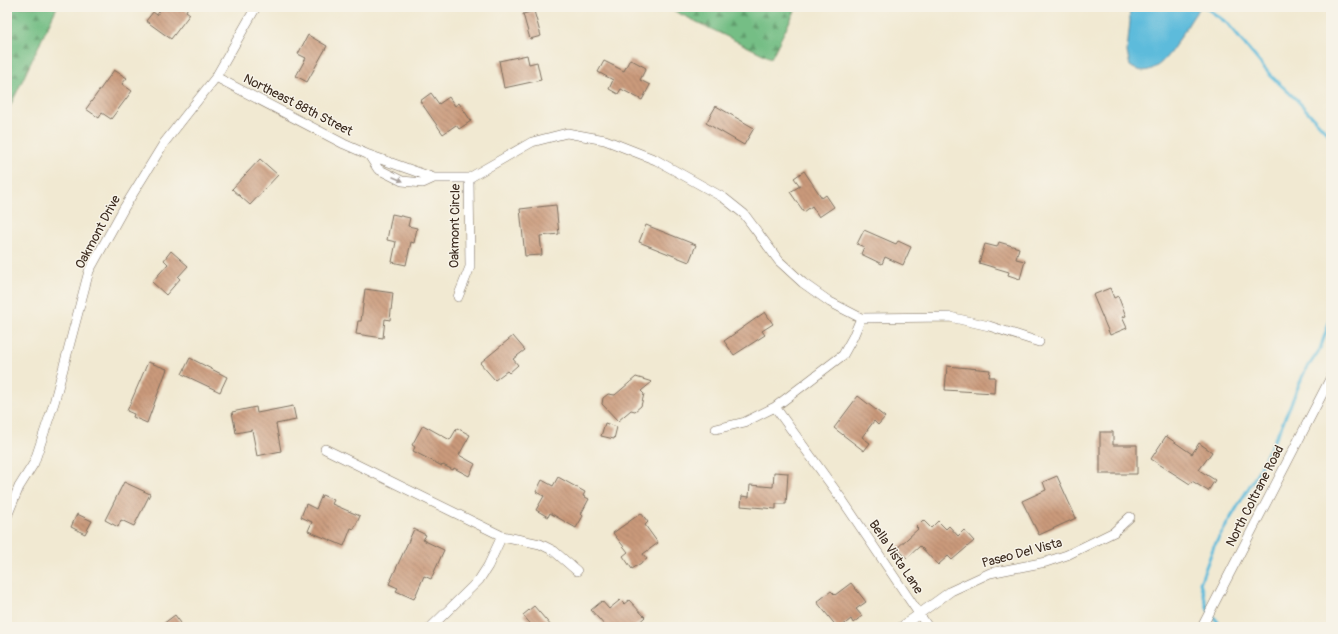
<svg xmlns="http://www.w3.org/2000/svg" width="1338" height="634" font-family="Pangolin,sans-serif">
<style>
.forest{fill:url(#forest-firs);stroke:#587452}
.water{fill:#5dbbdb;stroke:#4c727c}
.lines{fill:none;stroke-linecap:round;stroke-linejoin:round}
.stream{stroke:#5dbbdb;stroke-width:3}
.building{fill:url(#building-back-hatch)}
.lane-casing{stroke:#7b6d5d;stroke-width:6}
.street-casing{stroke:#7b6d5d;stroke-width:10}
.lane{stroke:#fff;stroke-width:4.5}
.street{stroke:#fff;stroke-width:9}
.oneway{fill:#a79f9a}
.labels{text-anchor:middle;dominant-baseline:central;stroke-width:3;stroke-linejoin:round;paint-order:stroke}
.street-label{font-size:13px;fill:#3b2a1e;stroke:#f7f3e8}
</style>
<defs>
<pattern id="forest-firs" width="22" height="20" patternUnits="userSpaceOnUse"><rect width="22" height="20" fill="#74be85"/><path d="M5 1l3.5 6h-7zM16 11l3.5 6h-7z" fill="#609b6c"/></pattern>
<pattern id="building-back-hatch" width="6" height="6" patternUnits="userSpaceOnUse"><rect width="6" height="6" fill="#ca9a7c"/><path d="M-1 5l2 2M0 0l6 6M5-1l2 2" fill="none" stroke="#a57e65"/></pattern>
</defs>
<rect width="100%" height="100%" fill="#f7f3e8"/>
<filter id="ink" filterUnits="userSpaceOnUse"><feTurbulence type="fractalNoise" baseFrequency=".025" numOctaves="2"/><feDisplacementMap in="SourceGraphic" scale="8" xChannelSelector="R" yChannelSelector="G"/><feConvolveMatrix kernelMatrix="1 2 1 2 8 2 1 2 1" color-interpolation-filters="sRGB"/></filter>
<filter id="wash" filterUnits="userSpaceOnUse"><feTurbulence type="fractalNoise" baseFrequency=".012" numOctaves="4" result="noise"/><feDisplacementMap in="SourceGraphic" scale="16" xChannelSelector="R" yChannelSelector="G"/><feGaussianBlur stdDeviation="0.9" result="paint"/><feColorMatrix in="noise" values="0 0 0 0 0 0 0 0 0 0 0 0 0 0 0 0 0 1.4 0 .05"/><feComposite in="paint" operator="in"/></filter>
<g filter="url(#wash)">
<rect width="100%" height="100%" fill="#f1e9d2"/>
<path class="forest" d="M 7,7 L 57,7 L 7,113 Z
M 666,7 L 797,7 L 771,58 Z"/>
<path class="water" d="M 1129,7 L 1201,7 C 1184,23 1162,89 1130,66 L 1127,52 L 1130,21 Z"/>
<g class="lines">
<path class="stream" d="M 1205,7 L 1227,23 L 1271,76 L 1297,100 L 1331,137
M 1222,627 L 1208,610 L 1200,583 L 1214,546 L 1255,477 L 1281,427 L 1304,373 L 1320,349 L 1331,317"/>
</g>
<g id="blocks">
<path class="building" d="M 162,7 L 188,7 L 186,11 L 190,14 L 171,39 L 146,21 L 153,12 L 157,15 Z
M 534,11 L 541,36 L 530,39 L 523,14 Z
M 308,35 L 327,46 L 307,82 L 296,76 L 306,58 L 298,54 Z
M 527,55 L 529,64 L 537,62 L 541,80 L 504,88 L 499,61 Z
M 630,59 L 646,68 L 640,80 L 650,85 L 642,100 L 621,89 L 618,94 L 609,89 L 613,80 L 598,72 L 604,61 L 624,71 Z
M 114,70 L 127,78 L 122,84 L 132,91 L 111,119 L 102,113 L 99,118 L 86,109 Z
M 431,93 L 439,104 L 449,97 L 455,106 L 459,103 L 471,121 L 459,129 L 456,125 L 443,134 L 420,101 Z
M 716,106 L 754,128 L 744,145 L 706,123 Z
M 260,159 L 278,175 L 250,205 L 232,189 Z
M 804,171 L 822,198 L 826,195 L 834,207 L 819,217 L 812,206 L 804,212 L 790,192 L 800,186 L 794,178 Z
M 556,205 L 559,234 L 540,236 L 542,255 L 525,256 L 520,209 Z
M 392,214 L 410,218 L 408,226 L 417,228 L 414,243 L 411,242 L 406,265 L 392,262 L 396,242 L 387,240 Z
M 646,225 L 696,245 L 689,262 L 639,242 Z
M 864,230 L 896,244 L 898,241 L 911,247 L 903,265 L 885,257 L 882,264 L 861,254 L 864,247 L 857,244 Z
M 999,242 L 1019,248 L 1016,259 L 1025,261 L 1020,279 L 1008,275 L 1009,272 L 979,263 L 985,244 L 997,247 Z
M 171,251 L 188,266 L 178,277 L 180,279 L 166,295 L 152,282 L 168,264 L 164,260 Z
M 1110,288 L 1114,298 L 1118,296 L 1126,316 L 1122,317 L 1127,328 L 1110,335 L 1093,295 Z
M 365,289 L 393,293 L 390,320 L 385,319 L 383,338 L 356,334 L 358,321 L 361,321 Z
M 765,312 L 773,324 L 762,331 L 765,335 L 734,355 L 724,341 Z
M 513,336 L 525,350 L 513,359 L 518,365 L 509,373 L 507,371 L 495,380 L 480,363 Z
M 190,358 L 227,377 L 220,392 L 182,374 Z
M 148,362 L 167,369 L 147,423 L 133,417 L 134,414 L 127,411 Z
M 947,366 L 990,370 L 989,377 L 995,377 L 994,393 L 945,390 Z
M 636,377 L 652,382 L 641,391 L 644,394 L 641,406 L 635,411 L 631,410 L 618,421 L 602,404 L 603,398 L 608,394 L 615,395 Z
M 858,396 L 885,417 L 878,425 L 874,421 L 862,437 L 870,443 L 864,451 L 834,428 Z
M 293,406 L 296,420 L 276,424 L 281,451 L 257,456 L 252,430 L 236,433 L 232,412 L 256,407 L 257,413 Z
M 605,423 L 617,427 L 614,439 L 601,436 Z
M 423,425 L 450,440 L 457,428 L 470,435 L 459,455 L 475,464 L 469,476 L 454,468 L 453,470 L 443,465 L 442,466 L 413,451 L 415,447 L 412,445 Z
M 1100,432 L 1113,432 L 1113,445 L 1137,445 L 1137,474 L 1100,474 Z
M 1166,436 L 1192,454 L 1199,443 L 1212,452 L 1199,470 L 1215,480 L 1208,491 L 1192,481 L 1190,484 L 1151,459 Z
M 774,472 L 788,473 L 786,504 L 776,504 L 776,509 L 741,506 L 742,496 L 749,497 L 750,485 L 773,487 Z
M 1057,476 L 1076,518 L 1039,535 L 1022,501 L 1046,490 L 1043,482 Z
M 558,477 L 585,492 L 583,496 L 589,499 L 581,514 L 583,516 L 576,528 L 550,513 L 548,517 L 536,510 L 544,496 L 536,492 L 542,480 L 553,486 Z
M 124,482 L 150,494 L 134,526 L 121,520 L 118,527 L 105,520 Z
M 322,495 L 334,500 L 332,504 L 360,516 L 354,529 L 351,528 L 344,546 L 308,531 L 312,522 L 301,517 L 306,504 L 316,509 Z
M 641,513 L 648,522 L 645,525 L 658,543 L 643,554 L 647,559 L 632,569 L 623,556 L 628,552 L 613,533 Z
M 77,514 L 92,521 L 85,534 L 71,527 Z
M 923,520 L 931,528 L 938,521 L 946,529 L 949,526 L 958,536 L 964,530 L 974,541 L 952,560 L 948,556 L 938,565 L 920,546 L 907,558 L 897,548 L 918,529 L 916,527 Z
M 414,529 L 426,535 L 423,540 L 444,550 L 431,579 L 424,576 L 414,599 L 396,591 L 398,588 L 389,584 Z
M 851,583 L 866,602 L 856,609 L 862,616 L 853,623 L 851,619 L 841,627 L 837,627 L 817,602 L 831,591 L 835,595 Z
M 620,600 L 624,604 L 629,600 L 645,617 L 634,627 L 606,627 L 591,610 L 602,601 L 609,609 Z
M 534,606 L 552,627 L 533,627 L 523,615 Z
M 175,615 L 184,627 L 159,627 Z"/>
</g>
</g>
<g filter="url(#ink)">
<use href="#blocks" fill-opacity="0" stroke="#7b6d5d" stroke-width="1"/>
<g class="lines">
<g class="lane-casing">
<path id="lane" d="M 7,625 L 11,627"/>
</g>
<g class="street-casing">
<path id="street" d="M 216,77 L 344,144 L 369,155 L 434,178 L 469,178 L 532,142 L 567,133 L 605,140 L 656,160 L 724,198 L 744,214 L 779,261 L 803,283 L 830,302 L 861,318 L 950,317 L 989,326 L 1039,342
M 369,155 L 378,169 L 402,181 L 423,183 L 434,178
M 458,297 L 470,267 L 469,178
M 775,407 L 843,501 L 928,627
M 716,429 L 745,422 L 775,407 L 843,355 L 853,337 L 861,318
M 325,449 L 502,536 L 540,544 L 554,551 L 577,571
M 7,516 L 19,487 L 34,463 L 54,403 L 89,271 L 124,208 L 164,143 L 216,77 L 256,7
M 431,627 L 479,580 L 488,566 L 502,536
M 901,627 L 951,591 L 990,573 L 1046,562 L 1067,555 L 1114,532 L 1130,517
M 1202,627 L 1331,377"/>
</g>
<use href="#lane" class="lane"/>
<use href="#street" class="street"/>
</g>
<defs><path id="oneway-solid" d="M-6-.8H1V-3.2L6.5 0L1 3.2V.8H-6Z"/></defs>
<use class="oneway" href="#oneway-solid" transform="translate(398 179) rotate(23)"/>
</g>
<g class="labels">
<g class="street-label">
<text transform="translate(298 105) rotate(27)">Northeast 88th Street</text>
<text transform="translate(455 226) rotate(-89)">Oakmont Circle</text>
<text transform="translate(98 232) rotate(-62)">Oakmont Drive</text>
<text transform="translate(1255 496) rotate(-63)">North Coltrane Road</text>
<text transform="translate(1022 553) rotate(-15)">Paseo Del Vista</text>
<text transform="translate(896 557) rotate(56)">Bella Vista Lane</text>
</g>
</g>
<rect width="1338" height="634" fill="none" stroke="#f7f3e8" stroke-width="24"/>
</svg>
